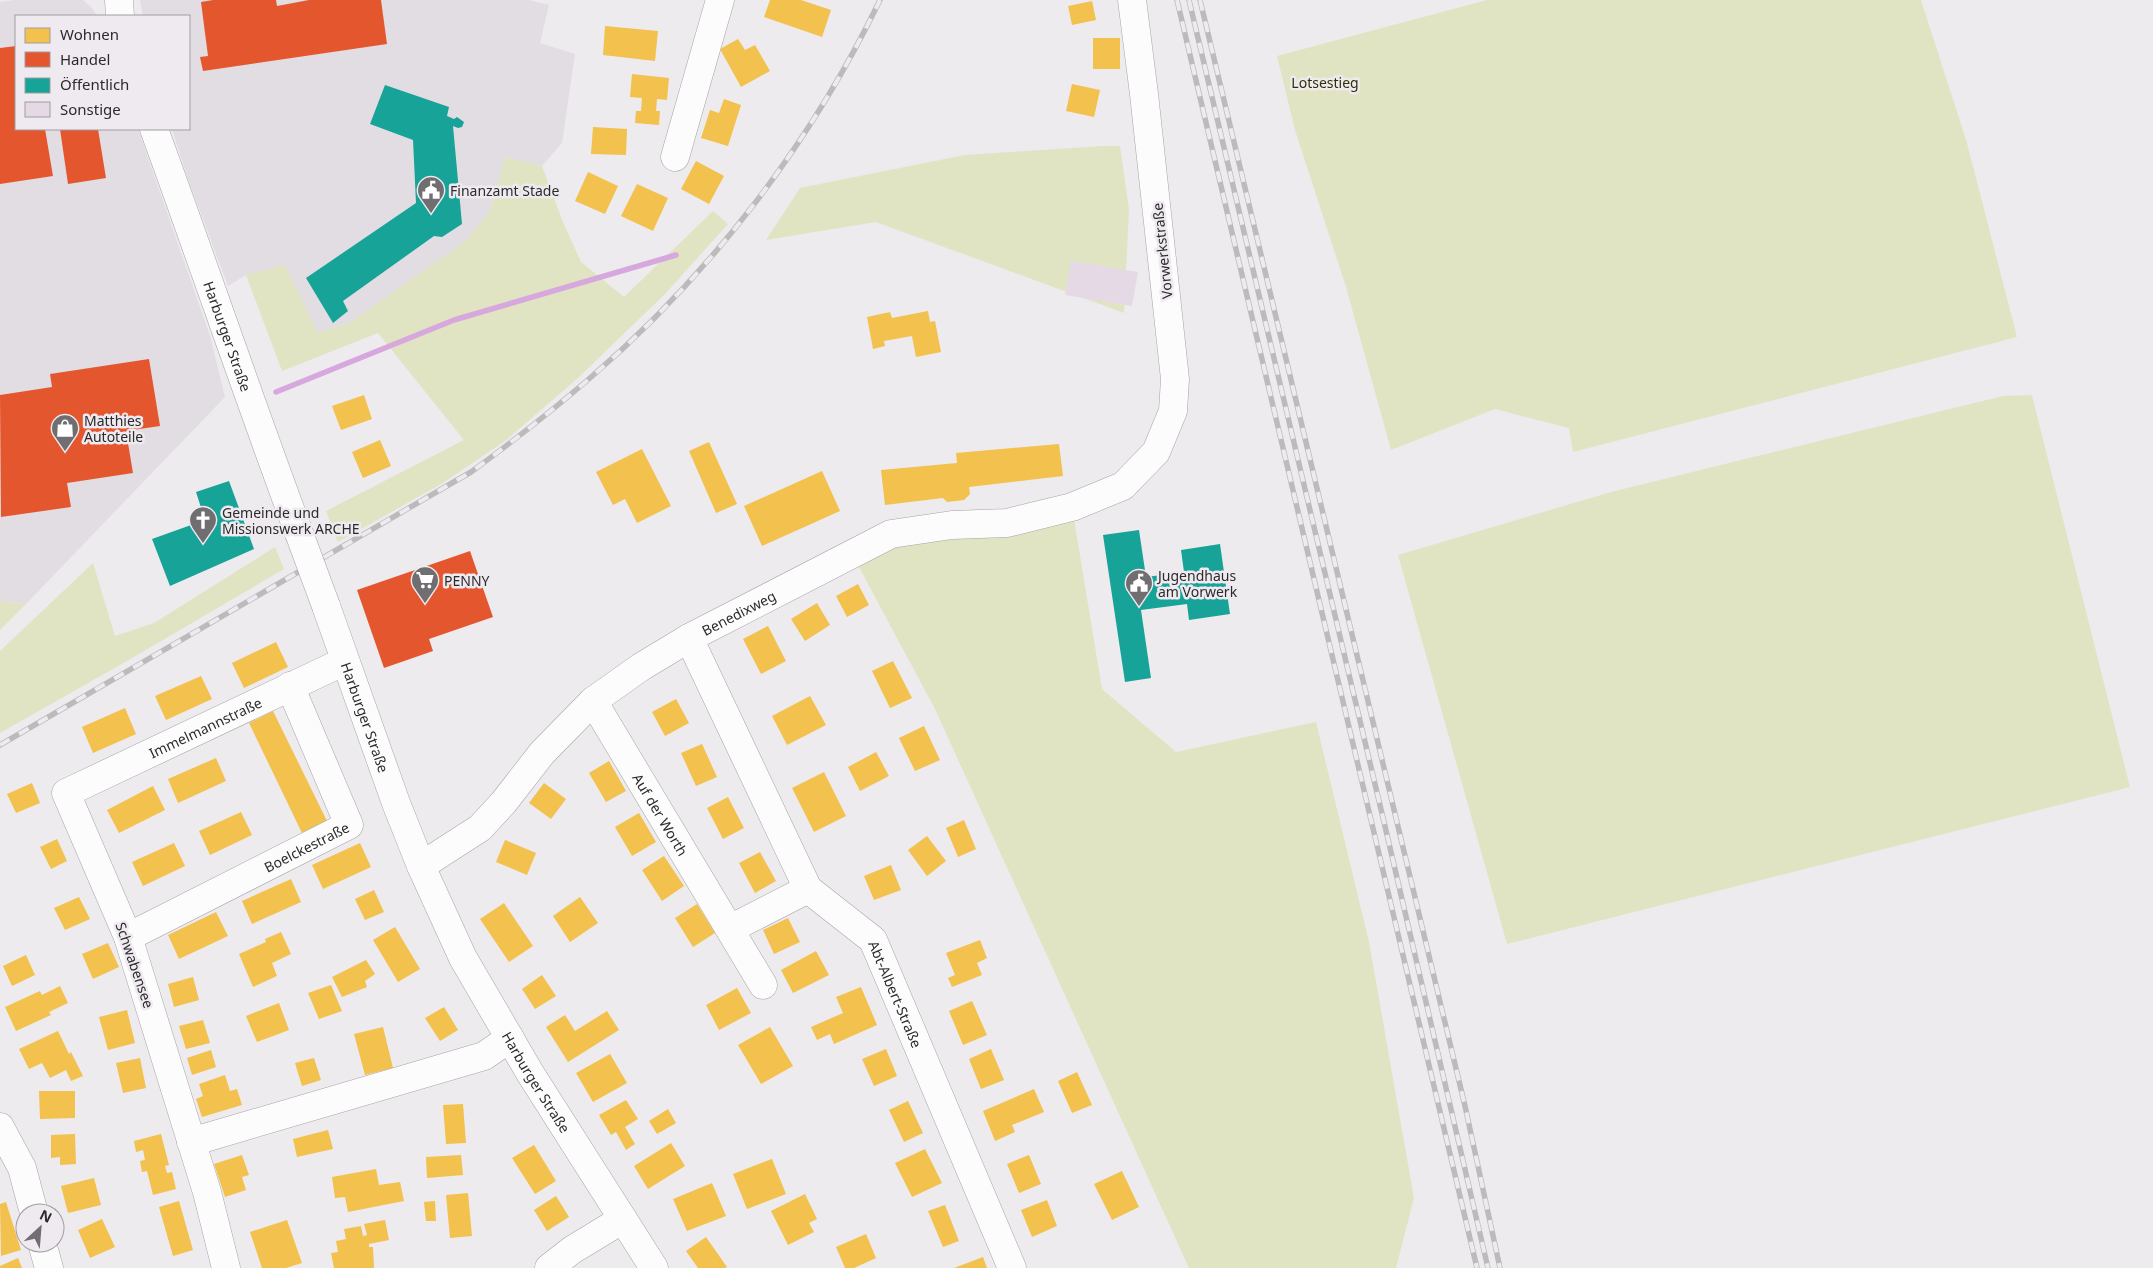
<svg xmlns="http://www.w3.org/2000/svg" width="2153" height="1268" font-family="'Noto Sans',sans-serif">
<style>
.built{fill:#e2dde3}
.green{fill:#e1e4c2}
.homes{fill:#f2c14e}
.shops{fill:#e4572e}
.public{fill:#17a398}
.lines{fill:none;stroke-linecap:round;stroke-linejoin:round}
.stream{stroke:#d7a8de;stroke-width:5.5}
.building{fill:#e5d9e6}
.minor-casing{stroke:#a6a4a6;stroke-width:29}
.major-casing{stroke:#a6a4a6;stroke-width:29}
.minor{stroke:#fcfcfc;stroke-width:28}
.major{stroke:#fcfcfc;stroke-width:28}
.rail-casing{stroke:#bcbbbc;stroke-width:5.5}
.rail{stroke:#eeeaef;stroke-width:4;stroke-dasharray:11;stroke-linecap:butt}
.major-bridge-casing{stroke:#a6a4a6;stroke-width:29;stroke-linecap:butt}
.major-bridge{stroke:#fcfcfc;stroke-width:28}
.labels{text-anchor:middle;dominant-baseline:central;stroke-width:5;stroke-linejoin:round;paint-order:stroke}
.park-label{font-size:14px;fill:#2f3104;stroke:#eeeaef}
.poi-label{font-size:14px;fill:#2c2a2c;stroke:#eeeaef;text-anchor:start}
.street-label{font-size:14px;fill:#2c2a2c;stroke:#eeeaef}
</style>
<rect width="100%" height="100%" fill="#edebee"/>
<path class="built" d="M 14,0 L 83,0 L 92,8 L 97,16 L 16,16 L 16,129 L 138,129 L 210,336 L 225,397 L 26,604 L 0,601 L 0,2 Z
M 140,0 L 529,0 L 549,5 L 540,43 L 575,54 L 562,143 L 542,166 L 505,157 L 490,211 L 467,240 L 351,322 L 318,333 L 285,265 L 246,275 L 228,286 L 188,179 L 172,129 L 189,129 L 189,16 L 143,16 Z"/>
<path class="green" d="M 1487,0 L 1921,0 L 1967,143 L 2017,337 L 1573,452 L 1569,428 L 1495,409 L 1391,450 L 1346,287 L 1295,130 L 1277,56 Z
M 1102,146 L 1120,146 L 1129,210 L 1124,313 L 876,222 L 766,240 L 800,188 L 965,155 Z
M 505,157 L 542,166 L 563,222 L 581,262 L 624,297 L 713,211 L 728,224 L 665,294 L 578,378 L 505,441 L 443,483 L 338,542 L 326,511 L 464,440 L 378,333 L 282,371 L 246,275 L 285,265 L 318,333 L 351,322 L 467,240 L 490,211 Z
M 2032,395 L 2130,787 L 1507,944 L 1398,555 L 1611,492 L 2003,396 Z
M 1072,507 L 1102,689 L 1176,752 L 1316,722 L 1369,942 L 1414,1198 L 1396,1268 L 1189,1268 L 935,709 L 852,554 Z
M 275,547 L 284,569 L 127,661 L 0,733 L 0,651 L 93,563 L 115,636 L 154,623 Z
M 0,601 L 26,604 L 0,630 Z"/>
<path class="homes" d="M 770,0 L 801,0 L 831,10 L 822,37 L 764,17 Z
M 1092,1 L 1096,20 L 1072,25 L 1068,6 Z
M 605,26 L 658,31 L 655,61 L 603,55 Z
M 1093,38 L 1120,38 L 1120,69 L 1093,69 Z
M 738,39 L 745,50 L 755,45 L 770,71 L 741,87 L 720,49 Z
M 632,74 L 669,78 L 667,100 L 657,99 L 656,111 L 660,111 L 659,125 L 635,123 L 636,111 L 641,111 L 642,98 L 630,97 Z
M 1072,84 L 1100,90 L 1094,117 L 1066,111 Z
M 724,99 L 741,105 L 728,146 L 701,138 L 710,110 L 719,113 Z
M 593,127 L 627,129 L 626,155 L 591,154 Z
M 696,161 L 724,176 L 709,204 L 681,189 Z
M 588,172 L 618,186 L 605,214 L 575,201 Z
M 637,184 L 668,198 L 653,231 L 621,216 Z
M 928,311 L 930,322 L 935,321 L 941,352 L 916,357 L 912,336 L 884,341 L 885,346 L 873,349 L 867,317 L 890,312 L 892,318 Z
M 364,395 L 372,419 L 341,430 L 332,406 Z
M 380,440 L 391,466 L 363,478 L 352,452 Z
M 709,442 L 737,504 L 716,513 L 689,451 Z
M 1059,444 L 1063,476 L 969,487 L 970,494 L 964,500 L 947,502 L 943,498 L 885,505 L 881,470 L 957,463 L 956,453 Z
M 642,449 L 671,506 L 637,523 L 625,499 L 613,505 L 596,472 Z
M 822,471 L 840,511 L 762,546 L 744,506 Z
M 858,584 L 869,605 L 847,617 L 836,596 Z
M 817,603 L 830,625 L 805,641 L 791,619 Z
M 768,626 L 786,661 L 761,674 L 743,639 Z
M 276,642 L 288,667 L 244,688 L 232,663 Z
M 893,661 L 912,698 L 890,708 L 872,671 Z
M 201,676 L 212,699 L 166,720 L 155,696 Z
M 810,696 L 826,725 L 787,745 L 772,716 Z
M 676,699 L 689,723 L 665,736 L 652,712 Z
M 125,708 L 136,734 L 93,753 L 82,727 Z
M 273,711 L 327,821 L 302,833 L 249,723 Z
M 924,726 L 940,760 L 915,771 L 899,738 Z
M 702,744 L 717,777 L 696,786 L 681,753 Z
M 876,752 L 889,776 L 860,791 L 848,767 Z
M 216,758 L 226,781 L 178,803 L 168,779 Z
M 609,761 L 626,791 L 606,802 L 589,773 Z
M 824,772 L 846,816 L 814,832 L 792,788 Z
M 32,783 L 40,803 L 16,813 L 7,794 Z
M 544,783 L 566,799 L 551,819 L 529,803 Z
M 153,786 L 165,810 L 119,833 L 107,810 Z
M 728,797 L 744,828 L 723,839 L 707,808 Z
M 241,812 L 252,835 L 210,855 L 199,831 Z
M 639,813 L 656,842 L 632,856 L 615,827 Z
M 964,820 L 976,849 L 958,857 L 946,828 Z
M 927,836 L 946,861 L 927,876 L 908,850 Z
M 57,839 L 67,861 L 51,869 L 40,847 Z
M 505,840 L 536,853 L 527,875 L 496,862 Z
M 174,843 L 185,866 L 143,886 L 132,862 Z
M 360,843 L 371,867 L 323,889 L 312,865 Z
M 760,852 L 776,881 L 755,893 L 739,863 Z
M 664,856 L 684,886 L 662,901 L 642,870 Z
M 891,865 L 901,890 L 874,900 L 864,876 Z
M 291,879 L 301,902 L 252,924 L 242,901 Z
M 374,890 L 384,912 L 365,920 L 355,899 Z
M 79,897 L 90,919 L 65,930 L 54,908 Z
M 580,897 L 598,923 L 570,942 L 553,916 Z
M 504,903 L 533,946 L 509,962 L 480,919 Z
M 697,904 L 715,933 L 693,947 L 675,918 Z
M 216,912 L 228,936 L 179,959 L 168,935 Z
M 788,918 L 800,942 L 774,954 L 763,930 Z
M 395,927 L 420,969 L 398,982 L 373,940 Z
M 281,932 L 291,954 L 272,963 L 277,976 L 253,987 L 239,954 L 266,942 L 265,939 Z
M 980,940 L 987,958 L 977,963 L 982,975 L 952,987 L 948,978 L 955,975 L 946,953 Z
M 108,943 L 119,967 L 93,979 L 82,954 Z
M 816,951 L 829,975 L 793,993 L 781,970 Z
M 26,955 L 35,975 L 12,986 L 3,966 Z
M 366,960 L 375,974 L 365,981 L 367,987 L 342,997 L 332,977 Z
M 542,975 L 556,996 L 535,1009 L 522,989 Z
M 193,977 L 199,1000 L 174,1007 L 168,984 Z
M 331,985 L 342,1011 L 319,1019 L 308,993 Z
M 60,986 L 68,1003 L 49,1012 L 51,1015 L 16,1031 L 5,1007 L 40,991 L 42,995 Z
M 861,987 L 877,1025 L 834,1044 L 830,1034 L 817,1040 L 811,1027 L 843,1013 L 836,997 Z
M 737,988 L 751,1013 L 719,1030 L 706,1005 Z
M 972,1001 L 987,1035 L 963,1045 L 949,1011 Z
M 279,1003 L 289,1030 L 257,1042 L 246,1016 Z
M 444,1007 L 458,1030 L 440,1041 L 425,1018 Z
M 127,1010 L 135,1043 L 108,1050 L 99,1017 Z
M 607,1011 L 619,1030 L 568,1062 L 546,1027 L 565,1015 L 575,1031 Z
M 203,1020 L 210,1043 L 186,1049 L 179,1026 Z
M 383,1027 L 393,1068 L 365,1075 L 354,1034 Z
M 770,1027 L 793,1066 L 761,1084 L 738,1045 Z
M 58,1031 L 69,1054 L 71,1052 L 83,1076 L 71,1081 L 66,1070 L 50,1078 L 42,1063 L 29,1069 L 19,1049 Z
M 886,1049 L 897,1076 L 874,1086 L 862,1059 Z
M 991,1049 L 1004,1080 L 981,1089 L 969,1059 Z
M 211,1050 L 216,1067 L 192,1075 L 187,1058 Z
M 610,1054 L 627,1083 L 593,1102 L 576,1073 Z
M 140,1058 L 146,1088 L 123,1093 L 116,1063 Z
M 314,1058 L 321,1080 L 302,1086 L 295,1063 Z
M 1077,1072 L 1092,1105 L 1072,1113 L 1058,1081 Z
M 225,1075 L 230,1091 L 237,1089 L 242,1105 L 202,1117 L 196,1099 L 203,1096 L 199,1084 Z
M 1034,1089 L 1044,1112 L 1012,1125 L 1015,1132 L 995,1141 L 983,1111 Z
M 39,1091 L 75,1091 L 75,1118 L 40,1119 Z
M 626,1100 L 638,1119 L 625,1127 L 635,1144 L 626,1150 L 616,1132 L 611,1135 L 599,1115 Z
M 908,1101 L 923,1133 L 904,1142 L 889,1110 Z
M 463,1104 L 466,1143 L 446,1144 L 443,1105 Z
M 668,1109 L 676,1123 L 657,1134 L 649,1121 Z
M 328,1130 L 333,1149 L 297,1157 L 293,1139 Z
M 75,1134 L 76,1164 L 60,1165 L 60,1157 L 51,1158 L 51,1135 Z
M 161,1134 L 169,1165 L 165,1166 L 167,1173 L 172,1172 L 176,1189 L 153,1195 L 147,1171 L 142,1172 L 140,1161 L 145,1160 L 143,1150 L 136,1152 L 134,1141 Z
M 671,1143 L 685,1166 L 648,1189 L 634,1166 Z
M 534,1145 L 556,1181 L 535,1194 L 512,1158 Z
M 925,1149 L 942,1183 L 912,1197 L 895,1163 Z
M 242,1155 L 249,1175 L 242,1177 L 246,1190 L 225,1197 L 214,1164 Z
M 461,1155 L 463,1175 L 427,1178 L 426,1157 Z
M 1029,1155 L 1041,1184 L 1019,1193 L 1007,1164 Z
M 772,1159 L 786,1194 L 747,1209 L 733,1174 Z
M 376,1169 L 379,1185 L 400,1182 L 404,1201 L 348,1212 L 345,1197 L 335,1198 L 332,1177 Z
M 1122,1171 L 1139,1207 L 1112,1220 L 1094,1184 Z
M 94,1178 L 101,1205 L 68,1213 L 61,1186 Z
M 712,1183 L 726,1216 L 687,1231 L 673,1199 Z
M 468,1193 L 472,1236 L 450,1238 L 446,1195 Z
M 805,1194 L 817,1219 L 809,1223 L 814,1232 L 788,1245 L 771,1211 Z
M 556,1196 L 569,1217 L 547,1231 L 534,1210 Z
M 1047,1200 L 1057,1226 L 1032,1237 L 1021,1210 Z
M 179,1201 L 193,1250 L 173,1256 L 159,1207 Z
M 435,1201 L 436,1221 L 426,1221 L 424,1202 Z
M 6,1202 L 21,1250 L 1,1256 L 0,1204 Z
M 945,1205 L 959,1241 L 943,1247 L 928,1211 Z
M 102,1219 L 115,1247 L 90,1258 L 78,1230 Z
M 287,1220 L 302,1263 L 286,1268 L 262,1268 L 250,1232 Z
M 385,1220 L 389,1240 L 369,1244 L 369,1247 L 373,1247 L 374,1268 L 334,1268 L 331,1253 L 338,1252 L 336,1241 L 346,1239 L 344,1229 L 361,1226 L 363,1236 L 367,1235 L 364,1224 Z
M 866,1234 L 876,1258 L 854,1268 L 845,1268 L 836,1247 Z
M 706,1237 L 727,1267 L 725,1268 L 698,1268 L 686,1251 Z
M 983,1257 L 987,1268 L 954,1268 Z
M 18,1258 L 22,1268 L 0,1268 L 0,1266 Z"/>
<path class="shops" d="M 213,0 L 276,0 L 277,6 L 309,0 L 381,0 L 387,44 L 203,71 L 200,57 L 208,56 L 201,2 Z
M 16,46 L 16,129 L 45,129 L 53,176 L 0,184 L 0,48 Z
M 60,129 L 98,129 L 106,178 L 68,184 Z
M 149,359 L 160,426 L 126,431 L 133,473 L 67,483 L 71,507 L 1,517 L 0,395 L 52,387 L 50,374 Z
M 470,551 L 493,617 L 429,639 L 433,651 L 384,668 L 357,590 Z"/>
<path class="public" d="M 385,85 L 449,107 L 447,116 L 454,119 L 457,117 L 464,122 L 462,127 L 458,128 L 453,126 L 462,224 L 442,237 L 434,236 L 343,301 L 348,311 L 333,323 L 306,278 L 416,203 L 413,140 L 370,124 Z
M 229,481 L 254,549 L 170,586 L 152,539 L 205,520 L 196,492 Z
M 1139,530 L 1146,577 L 1184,572 L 1181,550 L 1220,544 L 1230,614 L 1189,620 L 1187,604 L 1141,610 L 1151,678 L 1125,682 L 1103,535 Z"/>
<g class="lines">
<path class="stream" d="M 276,392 L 454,320 L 676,255"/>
</g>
<path class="building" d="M 1071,261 L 1138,272 L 1132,306 L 1065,295 Z"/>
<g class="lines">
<g class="minor-casing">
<g id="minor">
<path d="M 675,157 L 720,0"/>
<path id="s1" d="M 689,638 L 808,889 L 873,940 L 1012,1268"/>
<path id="s2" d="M 593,701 L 763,985"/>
<path id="s3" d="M 421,866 L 480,828 L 504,802 L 542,753 L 593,701 L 641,667 L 689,638 L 891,534 L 952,525 L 1007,523 L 1072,507 L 1123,486 L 1156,452 L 1173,411 L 1175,379 L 1144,94 L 1132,0"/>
<path d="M 730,929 L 808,889"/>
<path id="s4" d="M 128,937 L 349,825 L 290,686"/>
<path d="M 0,1127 L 22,1168 L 34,1213"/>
<path d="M 191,1142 L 484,1056 L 510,1038"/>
<path d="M 42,1243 L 49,1268"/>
<path id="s5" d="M 226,1268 L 207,1192 L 128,937 L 66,793 L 345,661"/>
<path d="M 549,1268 L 572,1250 L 623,1219"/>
</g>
</g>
<g class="major-casing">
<g id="major">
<path d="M 119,0 L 120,16"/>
<path id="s6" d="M 154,129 C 203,263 249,399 299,533"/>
<path id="s7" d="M 326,606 L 396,803 L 421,866 L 463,958 L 530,1073 L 654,1268"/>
</g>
</g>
<use href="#minor" class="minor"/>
<use href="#major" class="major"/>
<g class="rail-casing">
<path id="rail" d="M 1177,0 L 1477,1268
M 1189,0 L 1384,822 L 1488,1268
M 1200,0 L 1465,1106 L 1500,1268
M 0,745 L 471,472 C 512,442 552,411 590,378 C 711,274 811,143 880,0"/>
</g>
<use href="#rail" class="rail"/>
<g class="major-bridge-casing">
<path id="major-bridge" d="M 299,533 L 326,606"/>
</g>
<use href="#major-bridge" class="major-bridge"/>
</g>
<defs>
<g id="civic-pin" transform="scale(1.4375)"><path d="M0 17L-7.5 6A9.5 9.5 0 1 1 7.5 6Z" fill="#706e70" stroke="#eeeaef"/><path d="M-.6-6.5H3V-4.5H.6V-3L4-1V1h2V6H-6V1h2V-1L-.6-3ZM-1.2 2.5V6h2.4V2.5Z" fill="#fff"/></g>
<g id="shop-pin" transform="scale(1.4375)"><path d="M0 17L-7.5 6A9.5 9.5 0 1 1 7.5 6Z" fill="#706e70" stroke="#eeeaef"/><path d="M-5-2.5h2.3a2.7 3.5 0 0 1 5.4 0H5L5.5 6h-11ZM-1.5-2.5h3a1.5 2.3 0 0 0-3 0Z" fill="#fff"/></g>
<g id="church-pin" transform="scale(1.4375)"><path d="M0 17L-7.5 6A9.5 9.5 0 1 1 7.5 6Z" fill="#706e70" stroke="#eeeaef"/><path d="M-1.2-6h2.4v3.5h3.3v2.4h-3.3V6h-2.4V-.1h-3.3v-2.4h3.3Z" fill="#fff"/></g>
<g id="supermarket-pin" transform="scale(1.4375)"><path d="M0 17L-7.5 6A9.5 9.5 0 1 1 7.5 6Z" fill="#706e70" stroke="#eeeaef"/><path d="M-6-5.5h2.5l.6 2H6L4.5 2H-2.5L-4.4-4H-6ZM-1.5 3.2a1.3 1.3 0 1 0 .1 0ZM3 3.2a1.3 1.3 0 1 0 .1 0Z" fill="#fff"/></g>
</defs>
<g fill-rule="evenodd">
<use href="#civic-pin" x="431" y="190"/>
<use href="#shop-pin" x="65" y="428"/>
<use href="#church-pin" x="203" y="520"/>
<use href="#supermarket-pin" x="425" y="580"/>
<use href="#civic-pin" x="1139" y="583"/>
</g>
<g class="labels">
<g class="park-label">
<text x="1325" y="82">Lotsestieg</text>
</g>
<g class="poi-label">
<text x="450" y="190">Finanzamt Stade</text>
<text x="84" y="420">Matthies<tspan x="84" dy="16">Autoteile</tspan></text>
<text x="222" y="512">Gemeinde und<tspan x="222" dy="16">Missionswerk ARCHE</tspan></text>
<text x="1158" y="575">Jugendhaus<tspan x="1158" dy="16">am Vorwerk</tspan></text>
<text x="444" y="580">PENNY</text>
</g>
<g class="street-label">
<text transform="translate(1162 251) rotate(-96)">Vorwerkstraße</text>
<text stroke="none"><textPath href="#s6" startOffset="220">Harburger Straße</textPath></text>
<text stroke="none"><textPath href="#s3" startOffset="411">Benedixweg</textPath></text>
<text stroke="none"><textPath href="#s7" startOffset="118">Harburger Straße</textPath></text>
<text stroke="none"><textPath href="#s5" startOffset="656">Immelmannstraße</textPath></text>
<text stroke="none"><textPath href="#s2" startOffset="132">Auf der Worth</textPath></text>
<text stroke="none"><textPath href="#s4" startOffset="200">Boelckestraße</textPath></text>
<text transform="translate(135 965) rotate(71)">Schwabensee</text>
<text stroke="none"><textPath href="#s1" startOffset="419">Abt-Albert-Straße</textPath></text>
<text stroke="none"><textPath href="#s7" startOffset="522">Harburger Straße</textPath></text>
</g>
</g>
<rect x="15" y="15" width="175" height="115" fill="#eeeaef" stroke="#a09da1"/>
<rect x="25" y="28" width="25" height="15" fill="#f2c14e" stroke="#a09da1"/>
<text x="60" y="40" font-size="15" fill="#2c2a2c">Wohnen</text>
<rect x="25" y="52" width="25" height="15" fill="#e4572e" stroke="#a09da1"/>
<text x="60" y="65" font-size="15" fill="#2c2a2c">Handel</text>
<rect x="25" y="78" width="25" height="15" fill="#17a398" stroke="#a09da1"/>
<text x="60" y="90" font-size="15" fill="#2c2a2c">Öffentlich</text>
<rect x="25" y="102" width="25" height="15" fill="#e5d9e6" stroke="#a09da1"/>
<text x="60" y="115" font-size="15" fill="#2c2a2c">Sonstige</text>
<g transform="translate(40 1228) rotate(26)"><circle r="24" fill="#eeeaef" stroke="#a09da1"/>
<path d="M0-4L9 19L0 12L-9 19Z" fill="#706e70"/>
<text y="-8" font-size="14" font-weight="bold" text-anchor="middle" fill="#2c2a2c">N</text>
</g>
</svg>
